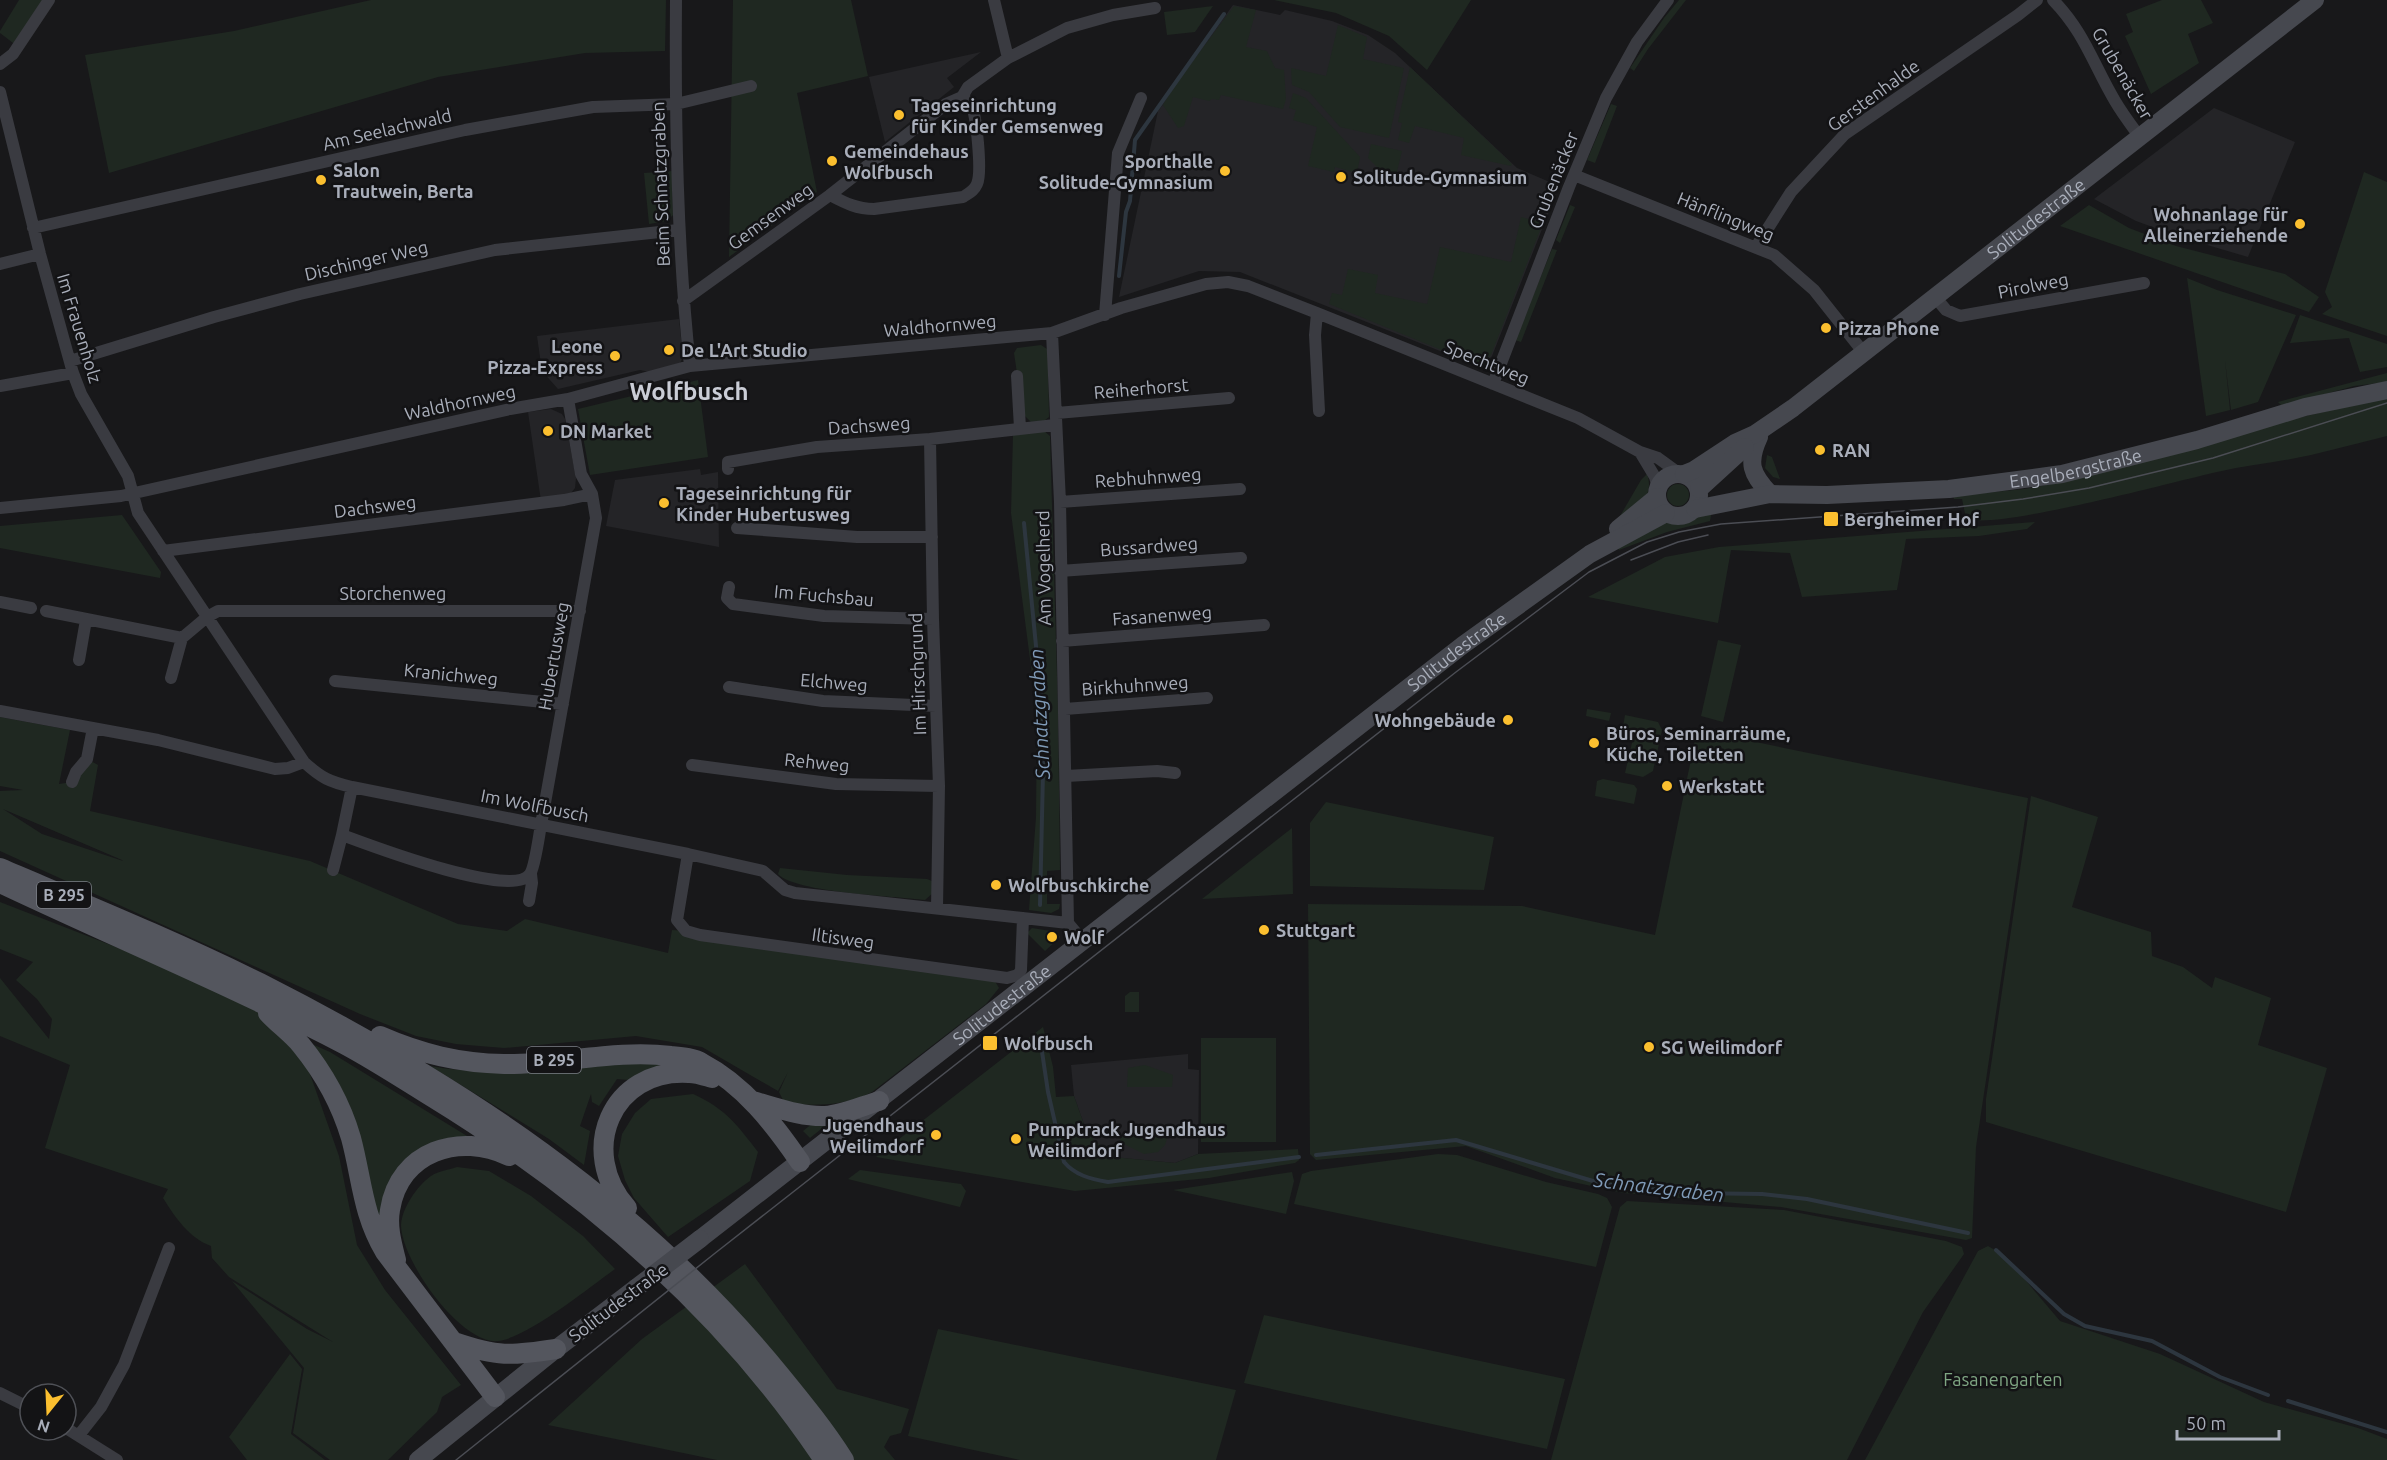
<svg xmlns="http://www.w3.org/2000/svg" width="2387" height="1460" font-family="Ubuntu,sans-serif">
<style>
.built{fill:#242427}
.green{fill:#1f2821;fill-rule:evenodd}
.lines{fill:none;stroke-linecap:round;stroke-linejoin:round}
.stream{stroke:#2d363f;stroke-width:4}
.street{stroke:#3a3b41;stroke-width:12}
.secondary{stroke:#46484f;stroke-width:18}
.primary{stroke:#54565e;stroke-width:20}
.tram{stroke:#4b4d54;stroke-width:1.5}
.secondary-bridge{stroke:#46484f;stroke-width:18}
.poi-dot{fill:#fbbf2f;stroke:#131315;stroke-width:2}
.labels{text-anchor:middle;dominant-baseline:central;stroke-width:5;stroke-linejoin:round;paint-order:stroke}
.shield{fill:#131315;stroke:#7c8088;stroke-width:1.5}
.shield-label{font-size:16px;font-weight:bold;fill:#a9aeba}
.street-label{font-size:18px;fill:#a9aeba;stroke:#131315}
.poi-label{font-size:18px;font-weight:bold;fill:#a9aeba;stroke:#131315;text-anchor:start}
.park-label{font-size:18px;fill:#7fa683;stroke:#131315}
.water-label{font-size:20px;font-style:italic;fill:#7f9ab7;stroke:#131315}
.district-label{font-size:24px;font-weight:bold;fill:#cacdd6;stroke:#131315}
</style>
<rect width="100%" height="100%" fill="#18181a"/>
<path class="built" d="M 1233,5 L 1280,15 L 1285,10 L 1332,21 L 1368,35 L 1395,53 L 1517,168 L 1559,186 L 1492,356 L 1486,362 L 1473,364 L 1240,272 L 1199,271 L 1119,297 L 1158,111 Z
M 981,52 L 947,78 L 954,87 L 885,142 L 869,77 Z
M 2214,108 L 2295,142 L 2248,257 L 2180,237 L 2136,221 L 2094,199 Z
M 679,319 L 683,357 L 680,363 L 650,372 L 640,370 L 558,389 L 542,371 L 537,336 Z
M 551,409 L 562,414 L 565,419 L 576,478 L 575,488 L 571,493 L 541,501 L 528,412 Z
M 700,469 L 701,475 L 718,472 L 719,547 L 606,526 L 615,480 Z
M 1188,1054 L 1188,1069 L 1199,1070 L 1198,1154 L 1175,1163 L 1112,1157 L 1087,1133 L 1074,1096 L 1071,1065 Z"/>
<path class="green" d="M 19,0 L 44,0 L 17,46 L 0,33 L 0,31 Z
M 371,0 L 666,0 L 665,51 L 585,53 L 438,77 L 109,173 L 85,55 L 234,31 Z
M 733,0 L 851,0 L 868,76 L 797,93 L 817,192 L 729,257 Z
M 1274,0 L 1471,0 L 1427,70 L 1389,36 L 1336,13 Z
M 1679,0 L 1686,0 L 1648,49 L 1634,71 L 1630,68 L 1664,18 Z
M 2162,0 L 2201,0 L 2213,23 L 2188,34 L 2199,63 L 2151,94 L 2125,36 L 2133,32 L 2126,14 Z
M 1213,6 L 1195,32 L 1167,35 L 1164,12 Z
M 1234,6 L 1256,10 L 1246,47 L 1267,51 L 1275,68 L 1284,70 L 1286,99 L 1283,109 L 1221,95 L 1219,100 L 1212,99 L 1209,101 L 1193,97 L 1184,126 L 1178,128 L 1163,105 L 1175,85 Z
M 1338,25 L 1367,37 L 1363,59 L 1404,68 L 1389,138 L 1340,127 L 1309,92 L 1292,85 L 1291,68 L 1326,76 Z
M 1410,67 L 1512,164 L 1511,166 L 1461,155 L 1464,138 L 1415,126 L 1409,143 L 1398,140 L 1402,123 L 1398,122 Z
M 1293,93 L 1306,98 L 1360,157 L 1357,173 L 1335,167 L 1334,172 L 1308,166 L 1317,127 L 1293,120 L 1296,110 L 1289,108 Z
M 1611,104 L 1617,106 L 1595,163 L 1587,160 Z
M 1371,144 L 1402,151 L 1394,184 L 1368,158 Z
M 672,171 L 673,215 L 667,221 L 649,224 L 644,173 Z
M 2364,172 L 2387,182 L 2387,336 L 2322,314 L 2332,307 L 2325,292 Z
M 1570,205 L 1575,207 L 1560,243 L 1556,240 Z
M 2089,205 L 2129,228 L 2176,246 L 2285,274 L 2319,297 L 2309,312 L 2060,226 Z
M 1521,217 L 1543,223 L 1491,355 L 1479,364 L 1473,363 L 1329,304 L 1332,293 L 1342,295 L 1348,269 L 1378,275 L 1375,293 L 1427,304 L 1440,247 L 1511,262 Z
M 1552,249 L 1557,250 L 1521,342 L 1515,340 Z
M 2187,278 L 2217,290 L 2296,315 L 2258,402 L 2231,410 L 2225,360 L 2230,410 L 2206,416 Z
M 2300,315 L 2387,344 L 2387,367 L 2360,372 L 2349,338 L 2290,343 Z
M 1041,345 L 1047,349 L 1048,356 L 1049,417 L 1044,421 L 1031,422 L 1023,414 L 1014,353 L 1017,348 Z
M 2387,373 L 2387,382 L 2354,386 L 2282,406 L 2278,402 Z
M 698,380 L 708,457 L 590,475 L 578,409 Z
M 2387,397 L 2387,436 C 2362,442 2337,449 2311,455 C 2280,462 2248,465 2217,472 C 2180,480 1990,532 1966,518 L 1962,499 L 1954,499 L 1953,496 L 2024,489 L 2063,482 L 2276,423 Z
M 1044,431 L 1050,436 L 1058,711 L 1060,870 L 1047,871 L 1047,904 L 1060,904 L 1059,909 L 1051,913 L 1029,910 L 1036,817 L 1037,713 L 1011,513 L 1013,434 Z
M 1767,455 L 1772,457 L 1780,479 L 1773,477 L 1765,468 Z
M 1647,474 C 1656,499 1633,510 1616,523 L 1641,480 Z
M1667 495a11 11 0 1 1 22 0a11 11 0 1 1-22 0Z
M 1712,510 L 1710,521 L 1667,532 L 1619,550 L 1618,548 L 1662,522 L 1684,524 Z
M 122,515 L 161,572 L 160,578 L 0,548 L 0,526 Z
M 2035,522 L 2027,529 L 1979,536 L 1906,539 L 1897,590 L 1802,597 L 1790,553 L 1731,550 L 1718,623 L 1588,597 L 1665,557 L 1719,547 Z
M 1718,640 L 1741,645 L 1723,722 L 1701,716 Z
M 1587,709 L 1611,713 L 1609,721 L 1586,716 Z
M 1625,715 L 1658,722 L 1662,730 L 1653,771 L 1643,777 L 1625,773 L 1635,730 L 1623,727 Z
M 0,717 L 70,730 L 59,784 L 72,782 L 87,759 L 98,765 L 90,811 L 310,861 L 458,924 L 507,931 L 525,919 L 668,953 L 672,930 L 686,931 L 993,978 L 999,988 L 986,1004 L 872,1092 C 845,1107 814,1105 785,1104 L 779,1092 L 788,1072 L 778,1091 L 702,1047 L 636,1036 L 504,1048 L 456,1044 L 416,1036 L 360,1014 L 0,851 L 0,791 L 23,790 L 0,786 ZM 3,809 L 122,860 L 123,861 L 42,834 Z
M 1697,730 L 2028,798 L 1976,1147 L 1972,1238 L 1966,1240 L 1781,1207 L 1623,1193 L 1555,1178 L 1466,1146 L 1316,1160 L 1310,1154 L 1308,904 L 1522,906 L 1655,935 Z
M 1603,779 L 1634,785 L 1637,789 L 1634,804 L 1595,796 L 1597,781 Z
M 2031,796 L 2098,817 L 2072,907 L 2151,932 L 2152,956 L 2183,967 L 2212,988 L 2215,977 L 2271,998 L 2258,1045 L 2327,1068 L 2286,1212 L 1986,1122 L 1986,1099 Z
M 1326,802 L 1494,837 L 1484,890 L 1310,886 L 1310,823 Z
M 1292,828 L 1293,894 L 1202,899 Z
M 780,868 L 847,875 L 927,879 L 932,881 L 934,892 L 925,900 C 895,896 796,893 778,874 Z
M 0,902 L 257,1002 L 299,1043 L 339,1156 L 357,1245 L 385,1290 L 461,1385 L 442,1397 L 437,1412 L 388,1460 L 330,1460 L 293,1433 L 304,1368 L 232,1281 L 307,1329 L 333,1342 L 229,1277 L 212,1258 L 211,1246 C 189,1238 175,1217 163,1198 L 168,1189 L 45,1148 L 70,1065 L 0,1036 L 0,978 L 49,1039 L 52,1019 L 37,999 L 16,980 L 33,962 L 0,949 Z
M 1032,928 L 1057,932 L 1060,937 L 1045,951 L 1027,933 Z
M 1130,992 L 1139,992 L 1139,1012 L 1125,1012 L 1125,996 Z
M 1043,1027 L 1053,1067 L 1056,1097 L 1074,1096 L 1087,1133 L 1113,1157 L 1175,1163 L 1198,1154 L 1298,1149 L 1299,1160 L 1295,1163 L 1209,1178 L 1075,1191 L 876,1157 Z
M 1201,1038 L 1276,1038 L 1276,1142 L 1201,1142 Z
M 305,1041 L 330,1052 L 472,1139 L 430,1144 L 380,1228 Z
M 612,1062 L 671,1064 L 629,1080 L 617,1079 L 599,1106 L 592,1102 L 591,1094 L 580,1126 L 590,1131 L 584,1165 L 549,1139 L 430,1066 C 490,1077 551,1068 612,1062 Z
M 1145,1065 L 1173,1075 L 1172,1087 L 1127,1087 L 1128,1068 Z
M 693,1094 C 726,1109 737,1125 758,1152 L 750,1181 L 668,1237 L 634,1198 L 625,1180 L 618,1156 L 622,1134 L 635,1113 L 651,1099 Z
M 831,1121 L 810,1138 L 803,1131 L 813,1123 Z
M 1120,1134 L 1168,1135 L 1165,1145 L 1158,1152 L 1144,1154 L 1120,1142 Z
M 1438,1154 L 1457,1155 L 1546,1182 L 1598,1194 L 1607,1198 L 1612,1207 L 1596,1267 L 1294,1204 L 1302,1174 L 1311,1171 Z
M 457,1167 L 489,1171 L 531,1196 L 583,1236 L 615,1269 C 590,1287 527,1338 498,1341 C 461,1345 401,1260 401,1225 C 402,1208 417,1186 431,1176 C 438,1171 449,1170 457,1167 Z
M 860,1170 L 961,1184 L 966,1191 L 960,1207 L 848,1179 Z
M 1292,1172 L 1294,1181 L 1286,1214 L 1173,1190 Z
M 1627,1201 L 1784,1210 L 1946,1241 L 1962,1247 L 1964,1254 L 1923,1312 L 1847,1460 L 1551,1460 L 1620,1207 Z
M 1988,1246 L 2005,1256 L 2060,1321 L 2160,1354 L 2264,1402 L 2358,1428 L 2387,1439 L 2387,1460 L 1865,1460 L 1978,1251 Z
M 745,1264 L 837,1389 L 909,1409 L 901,1433 L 890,1436 L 884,1447 L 895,1460 L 717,1460 L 548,1425 L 642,1339 Z
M 1264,1315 L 1565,1379 L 1547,1449 L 1244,1383 Z
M 938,1329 L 1236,1390 L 1216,1460 L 1020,1460 L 908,1436 Z
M 290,1354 L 302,1369 L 291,1434 L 325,1460 L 247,1460 L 229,1437 Z"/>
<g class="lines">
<path class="stream" d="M 1119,276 L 1126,212 L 1130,201 L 1135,140 L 1224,14
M 1024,523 L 1044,728 L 1040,905
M 1041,1045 L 1048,1092 L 1064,1162 C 1075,1175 1090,1179 1108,1182 L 1299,1157
M 1316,1155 L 1456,1140 L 1603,1184 L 1688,1193 L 1762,1194 L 1807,1199 L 1968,1233
M 1996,1250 L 2064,1314 L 2085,1326 L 2152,1341 L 2220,1377 L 2268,1395
M 2288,1401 L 2387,1432"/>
<path class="street" d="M 676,0 C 675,122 677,244 690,366
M 994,0 L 1008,58
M 2053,0 C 2085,33 2093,64 2115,101 C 2122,113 2131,125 2139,136
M 0,64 L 13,54 L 49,0
M 0,92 L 40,254 L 73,373 L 81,394 L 128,476 L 138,513 L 304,762 C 321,778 330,782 352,787 L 688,854 L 763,871 L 785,890 L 795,893 L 1068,923
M 1574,175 L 1774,255 L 1814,290 L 1864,353
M 830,195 C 845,203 857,209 874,209 L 963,197 C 969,193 974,191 977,184 C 982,173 977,113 970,103 C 968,101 964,99 962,97
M 33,228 L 465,130 L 593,107 L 676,104 L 751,86
M 1756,247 L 1791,192 L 1845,134 L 2018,15 L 2037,0
M 0,264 L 40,254
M 1935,297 L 1946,310 L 1960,316 L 2144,283
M 683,301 L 830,195 L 946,104 L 962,97 L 968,87 L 1008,58 L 1067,28 L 1113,15 L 1155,8
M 1317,313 L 1315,335 L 1319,411
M 1105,315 L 1118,153 L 1141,98
M 1052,333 L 1060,502 L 1068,923 L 1083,941
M 70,361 L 214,317 L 300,294 L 495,250 L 678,230
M 1017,376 L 1020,428
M 1493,384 L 1569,187 L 1606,98 L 1637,42 L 1668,0
M 0,386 L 73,373
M 1057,413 L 1229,398
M 930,439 L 933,619 L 939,786 L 937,908
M 1640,452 L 1655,477 L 1658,488
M 728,469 L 728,462 L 817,447 L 930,439 L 1055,425
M 1060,502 L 1240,489
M 0,508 L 121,496 L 510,409 L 568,399 L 690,366 L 1052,333 L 1121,308 L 1206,284 L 1228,282 L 1248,286 L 1317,313 L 1578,418 L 1640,452 L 1658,458 L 1680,474
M 737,528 L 857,537 L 932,537
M 163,551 L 564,500 L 592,494
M 1060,571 L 1241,558
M 729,587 L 727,598 L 733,604 L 824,616 L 933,619
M 0,602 L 31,608
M 46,611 L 182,638 L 207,617 L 218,611 L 580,611
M 1062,641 L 1264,625
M 79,660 L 86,620
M 171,678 L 182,638
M 335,681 L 563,704
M 729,687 L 823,701 L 936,706
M 1065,709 L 1207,698
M 0,711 L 158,740 L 275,769 L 288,768 L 304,762
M 692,765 L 836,784 L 939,786
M 1066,776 L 1157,771 L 1175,773
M 72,782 L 76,772 L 87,759 L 93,728
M 352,787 L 342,835 C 369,845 513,900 530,874 C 535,867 539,835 541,825 L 596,518 L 592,494 L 581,474 L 568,399
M 688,854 L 677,920 L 686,931 L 700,935 L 1007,978 L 1018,975 L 1021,970 L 1023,918
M 333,870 L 342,835
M 529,901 L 532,883 L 531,874
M 0,1393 L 30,1408
M 66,1428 L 117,1460
M 79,1435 L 101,1407 L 124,1365 L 169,1248"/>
<g class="secondary">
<path d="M 1759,437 C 1747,463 1751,474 1770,494"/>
<circle cx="1678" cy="495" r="21"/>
<path id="s1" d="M 1684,474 L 1694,470 L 1735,443 L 1755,434 L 1793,408 L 2315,0"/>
<path d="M 1699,489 L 1745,447"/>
<path id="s2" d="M 1695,509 L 1770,494 L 1827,495 L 1949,489 L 2062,474 L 2197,440 L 2305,407 L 2387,390"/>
<path d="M 1618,529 L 1657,497"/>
<path id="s3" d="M 700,1239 L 1463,645 L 1590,554 L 1666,513"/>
<path d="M 418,1460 L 556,1349 L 636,1288"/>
</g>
<path class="primary" d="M 0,868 C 87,905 175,941 260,983 C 457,1083 640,1202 781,1376 C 803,1403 825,1430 844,1460
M 0,883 C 114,937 232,986 344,1044 C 374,1060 403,1079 432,1097 C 585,1191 724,1310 824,1460
M 268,1013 C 278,1024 291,1033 301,1045 C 323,1072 341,1104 351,1138 C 362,1179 362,1213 385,1252 L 495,1397
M 380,1036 C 421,1054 459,1063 504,1064 C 560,1065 615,1049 671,1056 C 681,1057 694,1058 702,1063 C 744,1085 774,1124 800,1162
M 752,1101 C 775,1107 801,1117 825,1116 C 843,1115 862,1106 879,1101
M 627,1208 C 577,1152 611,1068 689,1073 C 697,1073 705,1076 712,1078
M 396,1260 C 392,1244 387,1227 390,1210 C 399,1151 460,1132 509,1156
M 454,1342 C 498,1357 510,1356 556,1349"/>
<path class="tram" d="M 1631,560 L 1678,542 L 1708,535
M 456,1460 L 714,1254 L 1456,672 L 1589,572 L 1647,542 L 1679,532 L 1721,524 L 1958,507 L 2023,499 L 2089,488 L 2213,458 L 2387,403"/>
<path class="secondary-bridge" d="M 636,1288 L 700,1239"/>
</g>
<g class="poi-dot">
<circle cx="899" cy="115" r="6"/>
<circle cx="832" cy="161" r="6"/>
<circle cx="1225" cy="171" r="6"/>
<circle cx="1341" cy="177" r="6"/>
<circle cx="321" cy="180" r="6"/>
<circle cx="2300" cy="224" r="6"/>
<circle cx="1826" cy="328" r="6"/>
<circle cx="669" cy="350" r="6"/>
<circle cx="615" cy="356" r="6"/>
<circle cx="548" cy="431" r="6"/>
<circle cx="1820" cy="450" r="6"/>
<circle cx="664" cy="503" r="6"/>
<rect x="1823" y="511" width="16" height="16" rx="3"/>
<circle cx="1508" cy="720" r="6"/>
<circle cx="1594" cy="743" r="6"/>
<circle cx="1667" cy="786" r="6"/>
<circle cx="996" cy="885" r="6"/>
<circle cx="1264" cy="930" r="6"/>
<circle cx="1052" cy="937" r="6"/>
<rect x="982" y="1035" width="16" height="16" rx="3"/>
<circle cx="1649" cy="1047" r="6"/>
<circle cx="936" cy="1135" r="6"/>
<circle cx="1016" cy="1139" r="6"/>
</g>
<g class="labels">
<g class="shield">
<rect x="37" y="882" width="54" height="26" rx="4.5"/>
<rect x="527" y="1047" width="54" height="26" rx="4.5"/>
</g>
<g class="shield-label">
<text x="64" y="895">B 295</text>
<text x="554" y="1060">B 295</text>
</g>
<g class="street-label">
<text transform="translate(2123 73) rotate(60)">Grubenäcker</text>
<text transform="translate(1873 95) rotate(-36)">Gerstenhalde</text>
<text transform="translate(387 129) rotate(-13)">Am Seelachwald</text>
<text transform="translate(1553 180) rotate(-68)">Grubenäcker</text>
<text transform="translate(660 184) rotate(-92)">Beim Schnatzgraben</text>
<text transform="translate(770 216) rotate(-36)">Gemsenweg</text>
<text transform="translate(1726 216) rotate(22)">Hänflingweg</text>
<text stroke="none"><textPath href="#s1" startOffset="436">Solitudestraße</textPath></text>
<text transform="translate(366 260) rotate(-13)">Dischinger Weg</text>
<text transform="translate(2033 285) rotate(-11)">Pirolweg</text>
<text transform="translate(940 325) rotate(-5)">Waldhornweg</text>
<text transform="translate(80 328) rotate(73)">Im Frauenholz</text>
<text transform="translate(1487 362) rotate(22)">Spechtweg</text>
<text transform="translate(1141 388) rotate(-5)">Reiherhorst</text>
<text transform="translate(460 402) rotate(-12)">Waldhornweg</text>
<text transform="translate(869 425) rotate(-4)">Dachsweg</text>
<text stroke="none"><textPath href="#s2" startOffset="384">Engelbergstraße</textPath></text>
<text transform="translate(1148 477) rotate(-4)">Rebhuhnweg</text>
<text transform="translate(375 506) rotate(-7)">Dachsweg</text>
<text transform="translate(1149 546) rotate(-4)">Bussardweg</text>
<text transform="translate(1043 568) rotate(-91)">Am Vogelherd</text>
<text x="393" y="593">Storchenweg</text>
<text transform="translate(824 595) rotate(5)">Im Fuchsbau</text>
<text transform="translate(1162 615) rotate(-4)">Fasanenweg</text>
<text stroke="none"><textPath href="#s3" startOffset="958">Solitudestraße</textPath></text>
<text transform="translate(553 656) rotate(-80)">Hubertusweg</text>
<text transform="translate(451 674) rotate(6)">Kranichweg</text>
<text transform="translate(917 674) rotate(-92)">Im Hirschgrund</text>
<text transform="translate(834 682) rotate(5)">Elchweg</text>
<text transform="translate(1135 685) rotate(-4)">Birkhuhnweg</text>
<text transform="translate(817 762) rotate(6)">Rehweg</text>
<text transform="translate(535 805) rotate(11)">Im Wolfbusch</text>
<text transform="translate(843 938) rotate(8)">Iltisweg</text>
<text stroke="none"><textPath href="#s3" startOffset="382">Solitudestraße</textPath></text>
<text transform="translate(618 1302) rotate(-37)">Solitudestraße</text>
</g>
<g class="poi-label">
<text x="911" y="105">Tageseinrichtung<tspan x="911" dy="21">für Kinder Gemsenweg</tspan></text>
<text x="844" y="151">Gemeindehaus<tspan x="844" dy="21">Wolfbusch</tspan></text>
<text x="1213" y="161" text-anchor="end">Sporthalle<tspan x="1213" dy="21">Solitude-Gymnasium</tspan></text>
<text x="333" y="170">Salon<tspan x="333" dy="21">Trautwein, Berta</tspan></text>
<text x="1353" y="177">Solitude-Gymnasium</text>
<text x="2288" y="214" text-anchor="end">Wohnanlage für<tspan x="2288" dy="21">Alleinerziehende</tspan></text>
<text x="1838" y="328">Pizza Phone</text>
<text x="603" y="346" text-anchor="end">Leone<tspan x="603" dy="21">Pizza-Express</tspan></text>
<text x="681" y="350">De L'Art Studio</text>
<text x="560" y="431">DN Market</text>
<text x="1832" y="450">RAN</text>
<text x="676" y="493">Tageseinrichtung für<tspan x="676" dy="21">Kinder Hubertusweg</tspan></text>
<text x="1844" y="519">Bergheimer Hof</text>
<text x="1496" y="720" text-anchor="end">Wohngebäude</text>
<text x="1606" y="733">Büros, Seminarräume,<tspan x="1606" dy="21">Küche, Toiletten</tspan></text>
<text x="1679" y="786">Werkstatt</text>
<text x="1008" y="885">Wolfbuschkirche</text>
<text x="1276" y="930">Stuttgart</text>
<text x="1064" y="937">Wolf</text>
<text x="1004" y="1043">Wolfbusch</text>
<text x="1661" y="1047">SG Weilimdorf</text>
<text x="924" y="1125" text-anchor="end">Jugendhaus<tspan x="924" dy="21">Weilimdorf</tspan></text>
<text x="1028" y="1129">Pumptrack Jugendhaus<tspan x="1028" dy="21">Weilimdorf</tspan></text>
</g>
<g class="park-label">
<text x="2003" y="1379">Fasanengarten</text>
</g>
<g class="water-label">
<text transform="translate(1039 714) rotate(-93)">Schnatzgraben</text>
<text transform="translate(1659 1187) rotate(7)">Schnatzgraben</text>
</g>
<g class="district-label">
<text x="689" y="391">Wolfbusch</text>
</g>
</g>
<g transform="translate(48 1412) rotate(198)"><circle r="28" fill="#131315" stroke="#4f5157" stroke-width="1.5"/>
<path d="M0-4.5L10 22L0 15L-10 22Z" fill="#fbbf2f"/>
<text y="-9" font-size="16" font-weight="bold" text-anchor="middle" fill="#a9aeba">N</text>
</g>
<path d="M2177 1430v9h102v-9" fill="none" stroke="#a9aeba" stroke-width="3"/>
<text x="2186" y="1430" font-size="18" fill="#a9aeba" stroke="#131315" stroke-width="4.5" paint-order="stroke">50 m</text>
</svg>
